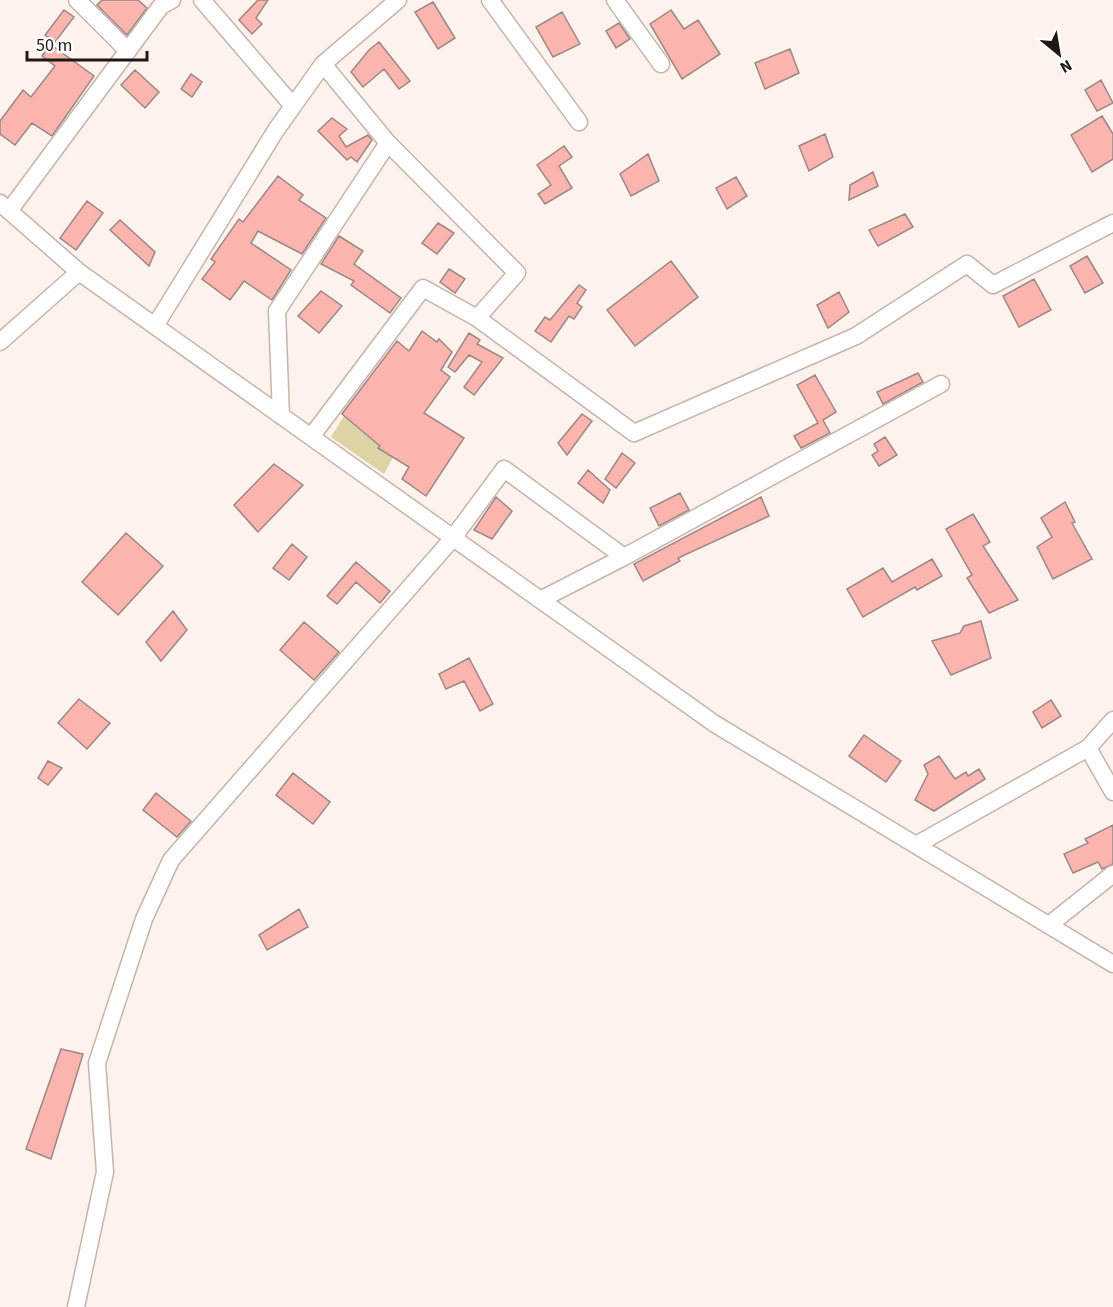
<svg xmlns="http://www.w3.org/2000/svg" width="1113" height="1307" font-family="'Source Sans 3',sans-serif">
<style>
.green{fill:#dbd4a4}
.building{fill:#fbb4ae;stroke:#9b8785;stroke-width:1.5}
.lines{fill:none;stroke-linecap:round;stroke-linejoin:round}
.minor-casing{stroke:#c7b4ab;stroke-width:19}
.minor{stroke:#fff;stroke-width:16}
</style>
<rect width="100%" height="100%" fill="#fef2ec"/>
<path class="green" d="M 424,380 L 379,448 L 393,457 L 384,474 L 331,437 L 344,416 L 368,435 Z"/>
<path class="building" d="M 102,0 L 138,0 L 147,8 L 127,35 L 97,5 Z
M 258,0 L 268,0 L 256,18 L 262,24 L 252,34 L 239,20 Z
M 433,2 L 455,38 L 438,49 L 415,12 Z
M 64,10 L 74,17 L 55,42 L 45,35 Z
M 671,10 L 684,29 L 698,20 L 720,54 L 682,79 L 650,24 Z
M 562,12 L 580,44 L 553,57 L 536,27 Z
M 619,23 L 630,39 L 616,48 L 606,31 Z
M 379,42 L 410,81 L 399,89 L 384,69 L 363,87 L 351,72 L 369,50 Z
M 50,44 L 94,76 L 52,136 L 32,123 L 15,145 L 0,134 L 0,121 L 23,90 L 31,97 L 55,66 L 42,56 Z
M 790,49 L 799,73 L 765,89 L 755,63 Z
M 135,70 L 159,92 L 145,108 L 121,85 Z
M 191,74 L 202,82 L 192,97 L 181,89 Z
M 1101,80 L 1113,103 L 1097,111 L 1085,90 Z
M 1102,116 L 1113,134 L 1113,159 L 1092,172 L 1071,135 Z
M 332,118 L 347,129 L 339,136 L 346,147 L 368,135 L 372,140 L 357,162 L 351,157 L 347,160 L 318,131 Z
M 825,134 L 833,157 L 809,171 L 799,146 Z
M 564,146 L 572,157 L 559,166 L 572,188 L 545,204 L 538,194 L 551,185 L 537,165 Z
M 648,154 L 659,181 L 631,196 L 620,174 Z
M 873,172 L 878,186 L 849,200 L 850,185 Z
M 278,176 L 303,195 L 299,200 L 326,218 L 302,254 L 258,231 L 251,243 L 291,270 L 272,300 L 244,281 L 230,300 L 202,279 L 215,262 L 211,259 L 239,219 L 243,222 Z
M 736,177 L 747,196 L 727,209 L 716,188 Z
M 87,201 L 103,213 L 76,250 L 60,238 Z
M 905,214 L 913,227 L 878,246 L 869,230 Z
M 120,220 L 155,252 L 149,266 L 110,230 Z
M 438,223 L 454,233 L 437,254 L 422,243 Z
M 339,236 L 363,251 L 354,264 L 401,298 L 390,313 L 351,285 L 354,281 L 321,264 Z
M 1087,256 L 1103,283 L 1085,293 L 1070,266 Z
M 671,261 L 698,297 L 635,346 L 607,310 Z
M 449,269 L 465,279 L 455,293 L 440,282 Z
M 1034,279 L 1051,310 L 1019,327 L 1003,296 Z
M 579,285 L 586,290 L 577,303 L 582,307 L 574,319 L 569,316 L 551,342 L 535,331 L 545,317 L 550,320 Z
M 321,291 L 342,306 L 319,333 L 298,316 Z
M 839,292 L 849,312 L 828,328 L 817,305 Z
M 422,331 L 437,342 L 439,339 L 452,352 L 441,370 L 450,377 L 424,413 L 464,438 L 426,496 L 402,479 L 409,467 L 378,448 L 380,446 L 342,414 L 397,341 L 409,351 Z
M 469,333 L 480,340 L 477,344 L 503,358 L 474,395 L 464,387 L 482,362 L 469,355 L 455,372 L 448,367 Z
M 918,373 L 923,382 L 883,404 L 877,392 Z
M 815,375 L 836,412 L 823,420 L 830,433 L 801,448 L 794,436 L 818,423 L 797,385 Z
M 582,414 L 592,421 L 567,455 L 558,443 Z
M 885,437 L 897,455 L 879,466 L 872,455 L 878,451 L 874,444 Z
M 622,453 L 635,463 L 616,488 L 605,479 Z
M 274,464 L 303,485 L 258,532 L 234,505 Z
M 588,470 L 610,490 L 603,503 L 578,483 Z
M 680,493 L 689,510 L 659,526 L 650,508 Z
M 496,497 L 512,511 L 492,539 L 474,530 Z
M 761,497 L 769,516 L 678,558 L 680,561 L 643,581 L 634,564 Z
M 1065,502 L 1075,522 L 1072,523 L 1092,559 L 1053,579 L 1037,547 L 1052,537 L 1041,518 Z
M 973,514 L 990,542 L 983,546 L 1018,600 L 989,613 L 967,578 L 972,575 L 946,529 Z
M 126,533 L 163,566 L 118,615 L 82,582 Z
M 292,544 L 307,557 L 289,580 L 273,568 Z
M 932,559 L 942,576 L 917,590 L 915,587 L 863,617 L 847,589 L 883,568 L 892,582 Z
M 356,562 L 390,591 L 380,603 L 356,582 L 337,604 L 327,596 Z
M 173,611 L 187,630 L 161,661 L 146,642 Z
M 981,621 L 991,658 L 951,675 L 932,641 L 960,633 L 964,626 Z
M 304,622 L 339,652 L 314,680 L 280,650 Z
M 469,658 L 493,704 L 480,711 L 464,681 L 446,689 L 439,674 Z
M 79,699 L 110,723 L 87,749 L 58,723 Z
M 1051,700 L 1061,716 L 1042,728 L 1033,712 Z
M 864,735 L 901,761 L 886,782 L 849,756 Z
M 939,756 L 955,779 L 966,772 L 968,776 L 979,769 L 985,779 L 934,811 L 915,800 L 928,774 L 924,765 Z
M 48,761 L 62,768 L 48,785 L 38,778 Z
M 293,773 L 330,802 L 313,824 L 276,795 Z
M 156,793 L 191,821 L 177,837 L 143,810 Z
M 1113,825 L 1113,864 L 1102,869 L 1098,862 L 1073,873 L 1064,854 L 1088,843 L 1085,839 Z
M 299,909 L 308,927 L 267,950 L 259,935 Z
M 61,1049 L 83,1054 L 51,1159 L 26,1149 Z"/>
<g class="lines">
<g class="minor-casing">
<path id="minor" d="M 77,0 L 128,51
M 202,0 L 293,106
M 490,0 L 579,122
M 615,0 L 661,64
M 388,143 L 517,273 L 477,318
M 0,203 L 79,272 L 0,342
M 9,211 L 161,6 L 172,0
M 79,272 L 715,724 L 1113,964
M 155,326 L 276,130 L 323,64 L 398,0
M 281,416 L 277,311 L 388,143 L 323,64
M 311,437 L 423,288 L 477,318 L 634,433 L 856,336 L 967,264 L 993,285 L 1113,223
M 540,600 L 624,557 L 941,384
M 1113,720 L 1088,748 L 1113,792
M 916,845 L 1088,748
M 1049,925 L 1113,874
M 76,1307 L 105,1172 L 97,1063 L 144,919 L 171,860 L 453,538 L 504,469 L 624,557"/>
</g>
<use href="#minor" class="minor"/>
</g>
<g transform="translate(1059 54) rotate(150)" stroke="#ffffff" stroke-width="4.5" paint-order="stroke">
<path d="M0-4.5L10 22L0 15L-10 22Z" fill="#1e1714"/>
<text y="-9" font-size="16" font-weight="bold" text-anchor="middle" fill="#1e1714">N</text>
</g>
<path d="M27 51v9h120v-9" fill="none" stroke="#1e1714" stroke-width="3"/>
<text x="36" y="51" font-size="18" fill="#1e1714" stroke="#ffffff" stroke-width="4.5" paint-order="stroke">50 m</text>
</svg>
